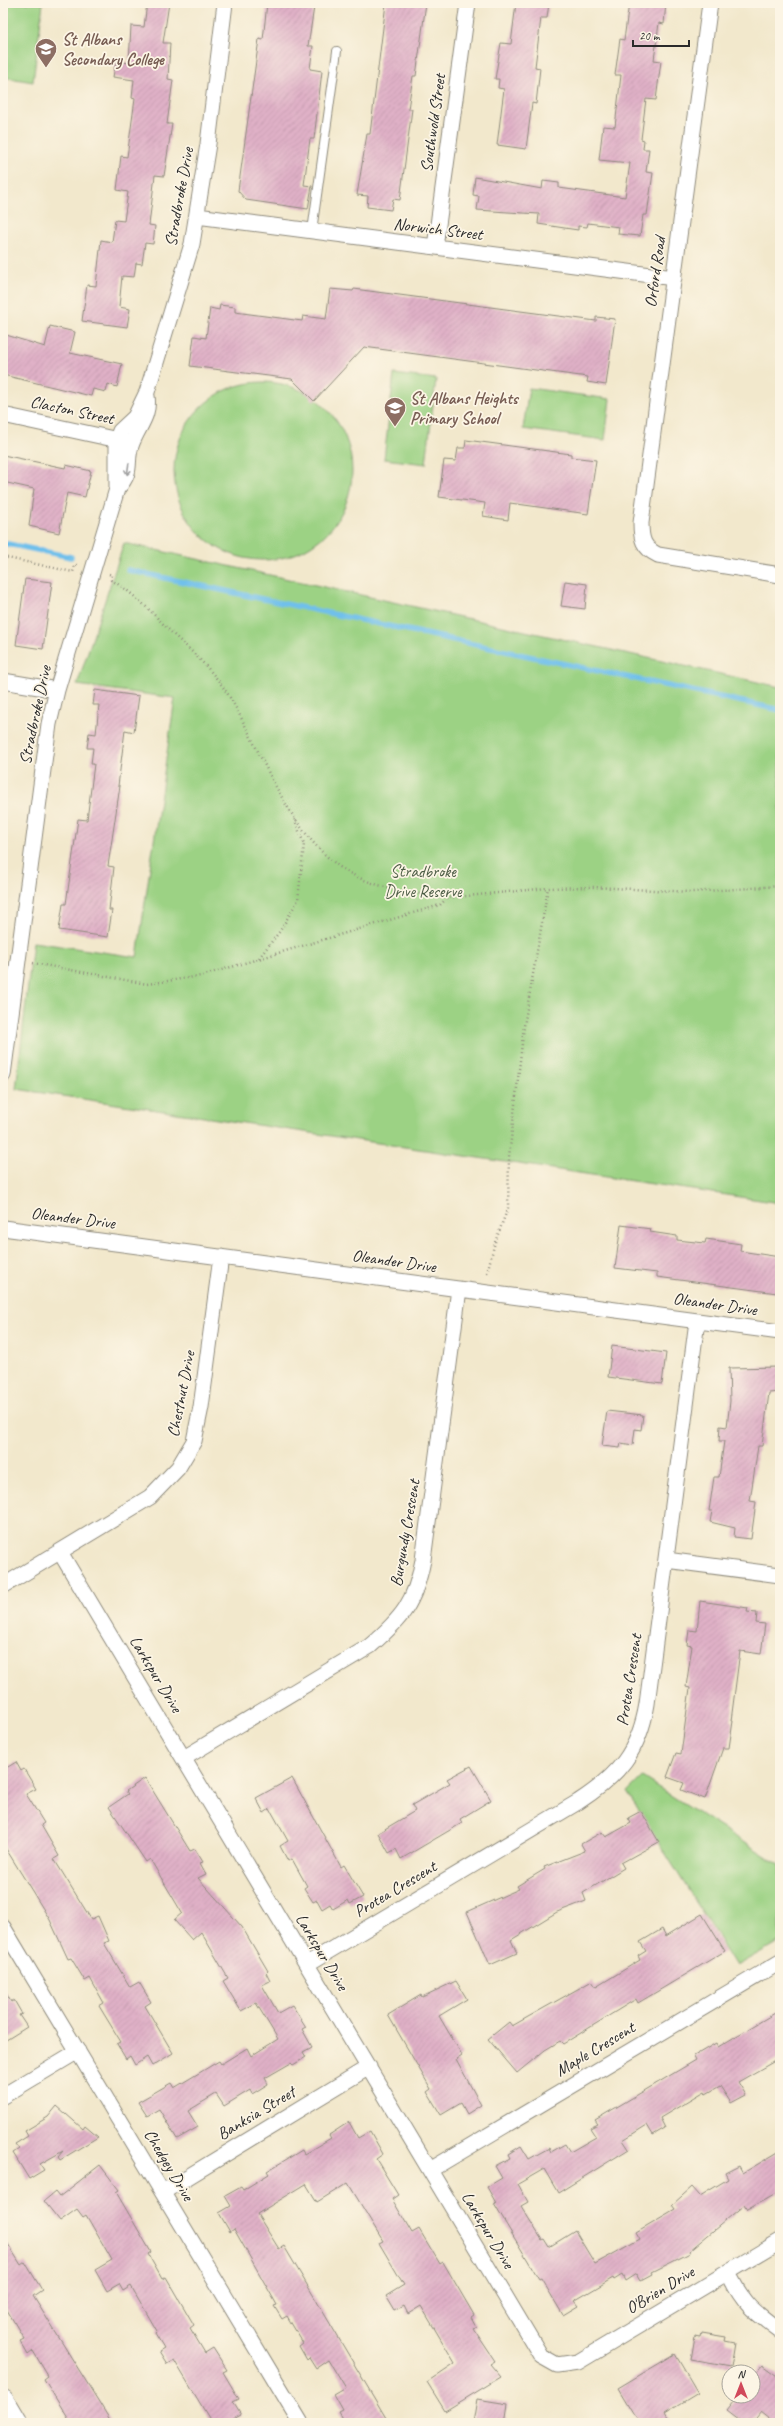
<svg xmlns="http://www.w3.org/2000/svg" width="783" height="2426" font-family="Caveat,sans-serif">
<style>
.park{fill:#9cd284;stroke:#647e58}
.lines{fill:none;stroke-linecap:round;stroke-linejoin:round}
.stream{stroke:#70c0eb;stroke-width:5.5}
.building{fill:url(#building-hatch)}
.lane-casing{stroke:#8e8a7c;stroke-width:10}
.street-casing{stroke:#8e8a7c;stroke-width:17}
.secondary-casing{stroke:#8e8a7c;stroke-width:24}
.path{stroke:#8e8a7c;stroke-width:2.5;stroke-dasharray:1 3;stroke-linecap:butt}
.lane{stroke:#fff;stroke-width:8}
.street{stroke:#fff;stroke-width:15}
.secondary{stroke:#fff;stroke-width:22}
.oneway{stroke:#a0a0a0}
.labels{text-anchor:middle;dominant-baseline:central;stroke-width:3.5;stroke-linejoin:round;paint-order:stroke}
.education-label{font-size:17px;font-weight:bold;fill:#785e54;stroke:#fcf5e5;text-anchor:start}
.street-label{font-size:17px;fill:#2b2b2b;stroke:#fcf5e5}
.park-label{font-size:17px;fill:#4d5d46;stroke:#fcf5e5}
</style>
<defs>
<pattern id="building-hatch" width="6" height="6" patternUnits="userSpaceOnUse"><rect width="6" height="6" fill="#e0b1c7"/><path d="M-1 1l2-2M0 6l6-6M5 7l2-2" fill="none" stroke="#c098ab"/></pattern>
</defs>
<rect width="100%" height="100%" fill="#fcf5e5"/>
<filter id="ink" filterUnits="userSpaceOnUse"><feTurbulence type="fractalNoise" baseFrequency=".025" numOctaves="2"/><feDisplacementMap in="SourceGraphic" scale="8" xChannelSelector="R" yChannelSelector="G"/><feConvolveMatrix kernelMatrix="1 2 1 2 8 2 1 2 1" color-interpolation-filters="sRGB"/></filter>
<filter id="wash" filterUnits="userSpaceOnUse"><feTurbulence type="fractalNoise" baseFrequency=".012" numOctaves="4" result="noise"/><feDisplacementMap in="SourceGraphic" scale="16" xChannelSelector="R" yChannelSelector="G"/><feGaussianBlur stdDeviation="0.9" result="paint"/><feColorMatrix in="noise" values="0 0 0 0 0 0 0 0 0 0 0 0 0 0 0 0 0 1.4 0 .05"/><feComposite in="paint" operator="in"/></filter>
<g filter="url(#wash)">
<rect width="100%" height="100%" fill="#f2e8cc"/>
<path class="park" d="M 3,3 L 43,3 L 33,82 L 3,77 Z
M 394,374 L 436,379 L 426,464 L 384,459 Z
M174 471a89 89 0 1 1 178 0a89 89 0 1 1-178 0Z
M 529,388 L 610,399 L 605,440 L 523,429 Z
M 124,543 L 780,687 L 780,1203 L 16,1089 L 33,942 L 137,957 L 175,698 L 77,685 Z
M 642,1777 L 780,1865 L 780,1941 L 736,1966 L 627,1792 Z"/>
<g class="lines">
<path class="stream" d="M 3,543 L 71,557
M 128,570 L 780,710"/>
</g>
<g id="blocks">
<path class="building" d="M 147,3 L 169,3 L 163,43 L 170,43 L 168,79 L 173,80 L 167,124 L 172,124 L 164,176 L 155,175 L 149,225 L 155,226 L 153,244 L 145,243 L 142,264 L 136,263 L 134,277 L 122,276 L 119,307 L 130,309 L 127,327 L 82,321 L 87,285 L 96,286 L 101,240 L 112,242 L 115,220 L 124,221 L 128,192 L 117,190 L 121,156 L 127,157 L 135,99 L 132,98 L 134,80 L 113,77 L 116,61 L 129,63 L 131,26 L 144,27 Z
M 267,3 L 314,7 L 308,46 L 313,46 L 310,69 L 322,71 L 314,139 L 310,139 L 304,185 L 312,186 L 308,209 L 246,200 L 238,191 L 259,39 L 263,40 Z
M 386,3 L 426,3 L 416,76 L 413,76 L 408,109 L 412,109 L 400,200 L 393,199 L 391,210 L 367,207 L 368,196 L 357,195 L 367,134 L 370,134 Z
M 516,3 L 549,3 L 547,18 L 541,18 L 535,67 L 540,68 L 536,104 L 532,103 L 526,149 L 497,145 L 504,89 L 498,88 L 499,79 L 495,79 L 501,43 L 511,44 Z
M 629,3 L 666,3 L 664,24 L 659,23 L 654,60 L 661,61 L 656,100 L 646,99 L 641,139 L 644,140 L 643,149 L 649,149 L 646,172 L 653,173 L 647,215 L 643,215 L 640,236 L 618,234 L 619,227 L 588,223 L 587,227 L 578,226 L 578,230 L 538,224 L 539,214 L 477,210 L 479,196 L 473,195 L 475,177 L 542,189 L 543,181 L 559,183 L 559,188 L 625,197 L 630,163 L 599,160 L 603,126 L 615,127 L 621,75 L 615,75 L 620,39 L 624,40 Z
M 330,289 L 353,291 L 354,289 L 596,321 L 596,317 L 615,319 L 606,385 L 587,382 L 588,377 L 364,347 L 314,401 L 292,379 L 190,366 L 194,336 L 206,338 L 210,308 L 219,310 L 220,305 L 235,307 L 235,312 L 302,321 L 303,316 L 326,319 Z
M 50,326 L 75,332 L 70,353 L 122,364 L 117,387 L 108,384 L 106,392 L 93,389 L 91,396 L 3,375 L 3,334 L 45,347 Z
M 466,440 L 571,454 L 571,457 L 596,460 L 588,514 L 510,503 L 508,520 L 483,516 L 485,503 L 439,497 L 444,460 L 456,461 L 458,448 L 465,448 Z
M 3,455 L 65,468 L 66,465 L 91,471 L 85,497 L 67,493 L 59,533 L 29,526 L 34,489 L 3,482 Z
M 25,579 L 52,582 L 43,649 L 16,645 Z
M 565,581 L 587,584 L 585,609 L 561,606 Z
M 95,690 L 139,696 L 134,732 L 125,730 L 118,786 L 120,786 L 108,866 L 114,867 L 109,910 L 112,910 L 108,937 L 59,930 L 63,904 L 66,904 L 78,819 L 87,820 L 94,764 L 91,764 L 93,748 L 87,748 L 89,733 L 96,734 L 99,705 L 93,705 Z
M 621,1225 L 651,1229 L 650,1232 L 677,1236 L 677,1240 L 705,1243 L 706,1239 L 741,1244 L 740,1251 L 780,1257 L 777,1293 L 657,1277 L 657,1273 L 615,1268 Z
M 612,1346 L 666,1353 L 662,1384 L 608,1377 Z
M 780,1367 L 780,1392 L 769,1393 L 762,1446 L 758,1446 L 750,1501 L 756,1502 L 751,1539 L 734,1537 L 735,1528 L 710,1522 L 712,1511 L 709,1511 L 714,1477 L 719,1477 L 724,1441 L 719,1441 L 720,1426 L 727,1427 L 730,1401 L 729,1368 Z
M 607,1411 L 643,1415 L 641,1430 L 635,1429 L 633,1445 L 621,1443 L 620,1448 L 602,1446 Z
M 700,1601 L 748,1608 L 747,1612 L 757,1613 L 756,1623 L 765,1624 L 761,1654 L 740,1651 L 731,1721 L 733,1721 L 729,1748 L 723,1748 L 705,1799 L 681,1790 L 684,1783 L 667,1777 L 676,1753 L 681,1754 L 690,1688 L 686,1687 L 692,1646 L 687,1645 L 689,1630 L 697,1631 Z
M 16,1762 L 21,1771 L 24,1769 L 36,1789 L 26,1794 L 44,1823 L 41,1825 L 59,1856 L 54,1859 L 91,1919 L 98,1916 L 109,1941 L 104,1943 L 130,1987 L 139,1982 L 151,2002 L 145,2006 L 173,2053 L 152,2066 L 147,2057 L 135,2065 L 130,2056 L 126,2059 L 117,2044 L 121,2042 L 99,2006 L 104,2003 L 90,1978 L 85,1981 L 71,1958 L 68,1959 L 50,1920 L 3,1844 L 3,1770 Z
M 471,1766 L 491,1800 L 460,1819 L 462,1823 L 401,1859 L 396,1849 L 389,1853 L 378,1833 L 415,1811 L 412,1805 L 450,1783 L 447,1779 Z
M 145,1778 L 190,1851 L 195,1849 L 203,1862 L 200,1863 L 206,1874 L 198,1878 L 242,1927 L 268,1971 L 266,1973 L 270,1981 L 262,1985 L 278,2013 L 292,2005 L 306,2027 L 302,2029 L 312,2047 L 303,2052 L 306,2057 L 293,2065 L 291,2063 L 265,2078 L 268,2084 L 252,2094 L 250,2090 L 224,2106 L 216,2094 L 188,2111 L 198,2127 L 177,2139 L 159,2109 L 147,2116 L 138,2102 L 171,2083 L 174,2088 L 219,2061 L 221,2064 L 247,2048 L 251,2056 L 278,2039 L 256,2003 L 241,2011 L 223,1981 L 228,1978 L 201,1932 L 192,1940 L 174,1920 L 182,1913 L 150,1859 L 146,1862 L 109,1807 L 128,1794 L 126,1791 Z
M 292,1778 L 341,1867 L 344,1865 L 363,1897 L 350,1904 L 348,1900 L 333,1909 L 330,1904 L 322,1909 L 317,1900 L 313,1902 L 304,1888 L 307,1886 L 292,1859 L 288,1861 L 280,1846 L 288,1841 L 270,1809 L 264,1813 L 256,1798 Z
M 641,1811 L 659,1842 L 621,1863 L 624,1868 L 583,1893 L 586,1901 L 557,1912 L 511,1940 L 517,1953 L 490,1965 L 467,1912 L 519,1889 L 517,1886 L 545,1869 L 544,1867 L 585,1851 L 581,1844 L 602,1832 L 606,1837 L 631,1823 L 628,1818 Z
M 702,1914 L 725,1951 L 638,2003 L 636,1999 L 563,2044 L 560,2041 L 545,2050 L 517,2073 L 488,2039 L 509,2022 L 512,2026 L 592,1981 L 596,1987 L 640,1960 L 638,1956 L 646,1951 L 640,1942 L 662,1929 L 666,1936 Z
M 456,1981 L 467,1999 L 439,2016 L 462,2055 L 456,2059 L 481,2105 L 467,2114 L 461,2103 L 441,2115 L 427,2092 L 431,2089 L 388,2015 L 421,1995 L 422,1997 Z
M 3,1988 L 11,2002 L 14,2000 L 22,2014 L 19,2015 L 27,2027 L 3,2042 Z
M 780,2010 L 780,2058 L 738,2082 L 746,2095 L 731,2103 L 720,2086 L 706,2094 L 705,2091 L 660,2118 L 665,2128 L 653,2135 L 647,2125 L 623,2140 L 629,2149 L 558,2193 L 544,2169 L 518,2184 L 528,2202 L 521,2206 L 542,2240 L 544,2239 L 549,2247 L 575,2231 L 595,2264 L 640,2239 L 636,2232 L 675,2209 L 672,2205 L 692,2187 L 700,2196 L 728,2179 L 725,2173 L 739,2166 L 743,2173 L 780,2151 L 780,2191 L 747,2210 L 744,2205 L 689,2251 L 690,2253 L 652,2272 L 653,2274 L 640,2281 L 636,2274 L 625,2281 L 622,2275 L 614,2280 L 613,2278 L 574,2301 L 578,2306 L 563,2315 L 541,2278 L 539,2279 L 494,2204 L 496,2203 L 487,2187 L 502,2178 L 495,2166 L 510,2158 L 508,2154 L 521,2146 L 529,2159 L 549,2148 L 551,2152 L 565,2144 L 570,2152 L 596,2137 L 590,2128 L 598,2124 L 595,2120 L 696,2060 L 694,2056 L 716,2043 L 718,2047 Z
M 57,2106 L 83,2129 L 85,2126 L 98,2137 L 60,2160 L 58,2157 L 63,2151 L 40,2164 L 44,2170 L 29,2179 L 13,2153 L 19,2149 L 15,2144 L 28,2136 L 25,2131 L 48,2117 Z
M 349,2122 L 358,2138 L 370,2131 L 383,2154 L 376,2159 L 398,2195 L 392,2199 L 412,2233 L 419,2229 L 440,2264 L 443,2262 L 474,2315 L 471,2317 L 476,2326 L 473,2328 L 495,2361 L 490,2364 L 501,2377 L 445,2411 L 427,2382 L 455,2363 L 421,2306 L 408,2314 L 404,2306 L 395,2311 L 386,2296 L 404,2285 L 379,2243 L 383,2241 L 348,2183 L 317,2202 L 306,2184 L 257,2214 L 279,2249 L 284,2246 L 389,2423 L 345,2423 L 338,2411 L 342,2409 L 334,2395 L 346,2388 L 329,2360 L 316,2369 L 309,2358 L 307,2360 L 299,2346 L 303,2343 L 287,2316 L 282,2319 L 274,2306 L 277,2305 L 234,2229 L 230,2232 L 219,2213 L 231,2206 L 225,2196 L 241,2187 L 243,2190 L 269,2174 L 267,2171 L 302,2150 L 304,2154 L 331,2138 L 329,2135 Z
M 100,2165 L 119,2190 L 116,2192 L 151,2252 L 148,2254 L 162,2279 L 166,2277 L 194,2325 L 190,2328 L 205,2353 L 213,2348 L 227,2370 L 223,2372 L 239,2399 L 233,2402 L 241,2415 L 226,2423 L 212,2423 L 174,2360 L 167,2364 L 159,2351 L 164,2348 L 155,2333 L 157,2331 L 131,2286 L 123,2291 L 119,2284 L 107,2291 L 95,2270 L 112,2260 L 86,2215 L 83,2217 L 77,2209 L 60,2221 L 44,2201 L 55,2192 L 59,2197 Z
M 3,2236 L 21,2265 L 25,2262 L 42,2290 L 33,2296 L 112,2423 L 71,2423 L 44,2379 L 48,2376 L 33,2351 L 28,2355 L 20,2341 L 24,2339 L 3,2303 Z
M 702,2333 L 726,2337 L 725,2341 L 735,2343 L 731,2367 L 691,2360 L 695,2336 L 701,2337 Z
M 675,2354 L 698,2393 L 665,2413 L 671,2423 L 639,2423 L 618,2388 Z
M 762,2365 L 780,2378 L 780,2423 L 774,2423 L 760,2412 L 751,2423 L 744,2423 L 727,2410 L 738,2396 L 753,2396 L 753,2377 Z
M 477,2399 L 508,2404 L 505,2423 L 473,2423 Z"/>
</g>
</g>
<g filter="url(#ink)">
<use href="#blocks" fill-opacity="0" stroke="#8e8a7c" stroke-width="1"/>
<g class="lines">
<g class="lane-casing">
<path id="lane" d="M 312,231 L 337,51"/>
</g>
<g class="street-casing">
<path id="street" d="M 710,3 L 641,523 C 641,539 643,548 658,555 L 780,575
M 197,216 L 674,278
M 435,247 L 468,3
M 3,415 L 132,443
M 117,489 C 135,469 124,463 132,443 C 139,425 150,416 147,396
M 3,681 L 57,690
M 3,1075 L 49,724 L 57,690 L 117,489 L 117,439 L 120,431 L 135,417 L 147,392 L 192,244 L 208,144 L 225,3
M 3,1228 L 780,1332
M 60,1552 L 541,2356 L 557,2365 L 578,2362 L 780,2241
M 666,1560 L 780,1575
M 3,1586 L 150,1497 L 178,1468 L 194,1441 L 201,1407 L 221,1257
M 184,1758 L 370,1646 C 402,1618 415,1603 423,1560 L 459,1289
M 3,1927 L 301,2423
M 307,1964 L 578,1802 C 618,1776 639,1752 647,1704 L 697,1321
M 3,2096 L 78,2051
M 430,2170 L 780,1962
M 163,2192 L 369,2067
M 728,2272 C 742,2303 753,2311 780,2331"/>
</g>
<g class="secondary-casing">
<path id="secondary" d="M 3,2401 L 16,2423"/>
</g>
<path class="path" d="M 3,557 L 73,572 L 75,565 L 77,565
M 109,574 L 112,575 L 111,580 C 136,594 154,615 174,635 C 196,655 217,675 232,701 C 263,755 287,829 340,867 C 372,889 410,892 446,898
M 259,958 L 280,931 L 298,900 L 304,844 L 294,818
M 33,963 L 147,984 L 201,976 L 440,905 L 447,898 L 548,888 L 593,887 L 692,892 L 780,886
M 487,1273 L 495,1242 L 508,1208 L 509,1157 L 524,1026 L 548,888"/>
<use href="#lane" class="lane"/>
<use href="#street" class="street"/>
<use href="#secondary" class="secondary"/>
</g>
<defs><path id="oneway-shaft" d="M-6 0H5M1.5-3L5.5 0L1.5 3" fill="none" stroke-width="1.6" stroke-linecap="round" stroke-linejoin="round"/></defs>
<use class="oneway" href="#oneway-shaft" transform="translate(128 469) rotate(98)"/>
</g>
<defs>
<g id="school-pin" transform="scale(1.15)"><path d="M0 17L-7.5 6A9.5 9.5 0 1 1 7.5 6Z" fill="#8d6e63" stroke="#fcf5e5"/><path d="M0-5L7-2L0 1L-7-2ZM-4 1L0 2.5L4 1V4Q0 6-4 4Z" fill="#fff"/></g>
</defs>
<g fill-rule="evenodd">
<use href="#school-pin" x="46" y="49"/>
<use href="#school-pin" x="395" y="408"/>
</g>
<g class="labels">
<g class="education-label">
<text x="62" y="39">St Albans<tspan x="62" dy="20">Secondary College</tspan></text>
<text x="410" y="398">St Albans Heights<tspan x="410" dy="20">Primary School</tspan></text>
</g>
<g class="street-label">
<text transform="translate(433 123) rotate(-82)">Southwold Street</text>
<text transform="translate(179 197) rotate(-80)">Stradbroke Drive</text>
<text transform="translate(438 229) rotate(7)">Norwich Street</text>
<text transform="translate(655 272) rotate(-82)">Orford Road</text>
<text transform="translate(72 410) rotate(12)">Clacton Street</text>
<text transform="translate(35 715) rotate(-78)">Stradbroke Drive</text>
<text transform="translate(73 1218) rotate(7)">Oleander Drive</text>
<text transform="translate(394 1261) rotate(8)">Oleander Drive</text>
<text transform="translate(715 1304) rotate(8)">Oleander Drive</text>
<text transform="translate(181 1394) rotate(-79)">Chestnut Drive</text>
<text transform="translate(405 1533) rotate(-80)">Burgundy Crescent</text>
<text transform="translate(156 1674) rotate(59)">Larkspur Drive</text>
<text transform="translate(629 1680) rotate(-81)">Protea Crescent</text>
<text transform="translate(395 1889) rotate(-31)">Protea Crescent</text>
<text transform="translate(322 1952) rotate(59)">Larkspur Drive</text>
<text transform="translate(595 2049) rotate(-31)">Maple Crescent</text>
<text transform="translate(256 2113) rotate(-31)">Banksia Street</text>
<text transform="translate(169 2165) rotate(59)">Chedgey Drive</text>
<text transform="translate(488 2230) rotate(59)">Larkspur Drive</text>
<text transform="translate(660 2290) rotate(-31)">O'Brien Drive</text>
</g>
<g class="park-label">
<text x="423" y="871">Stradbroke<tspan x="423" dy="20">Drive Reserve</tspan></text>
</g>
</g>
<rect width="783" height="2426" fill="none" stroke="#fcf5e5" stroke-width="16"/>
<g transform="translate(741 2384)"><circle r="19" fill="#fcf5e5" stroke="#a8a49b"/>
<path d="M0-3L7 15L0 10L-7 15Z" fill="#d1495b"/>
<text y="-6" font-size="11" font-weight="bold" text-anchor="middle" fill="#2b2b2b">N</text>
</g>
<path d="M633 40v6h56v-6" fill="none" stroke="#2b2b2b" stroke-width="2"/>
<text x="639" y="40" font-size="12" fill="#2b2b2b" stroke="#fcf5e5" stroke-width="3" paint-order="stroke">20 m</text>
</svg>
